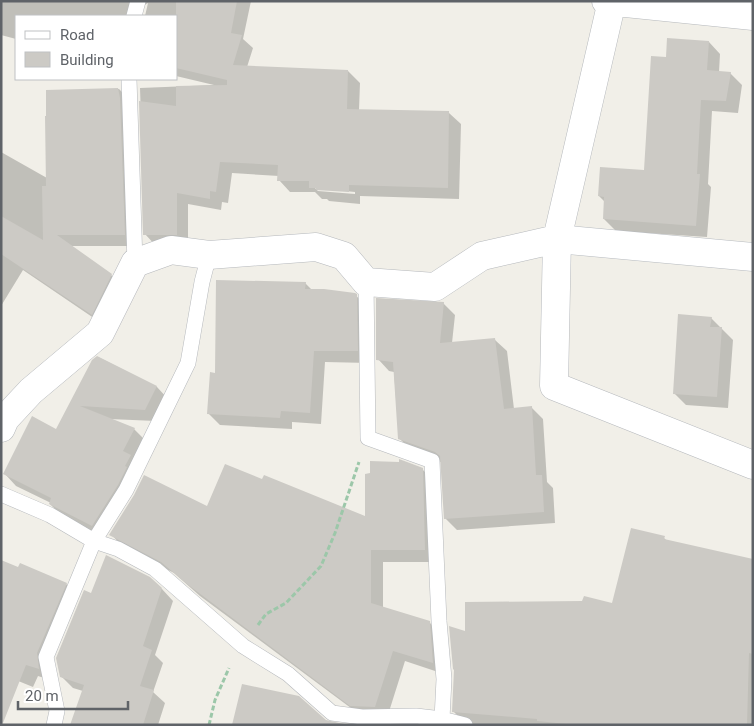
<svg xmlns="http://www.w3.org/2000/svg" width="754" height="726" font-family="Roboto,sans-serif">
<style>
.shadow{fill:#0003;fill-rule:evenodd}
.building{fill:#cccac5}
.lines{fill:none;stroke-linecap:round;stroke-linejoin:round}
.lane-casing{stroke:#b5b8bc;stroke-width:16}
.street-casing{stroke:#b5b8bc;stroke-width:29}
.secondary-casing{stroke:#b6babf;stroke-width:29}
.path{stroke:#9cc7a9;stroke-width:3;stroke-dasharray:5 2.5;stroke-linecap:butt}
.lane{stroke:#fff;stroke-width:15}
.street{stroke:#fff;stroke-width:28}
.secondary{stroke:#fff;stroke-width:28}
</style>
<rect width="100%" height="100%" fill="#f1efe8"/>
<path class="shadow" d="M 1,1 L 251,1 L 243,39 L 253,48 L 247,67 L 348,71 L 360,83 L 359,110 L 449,113 L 461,124 L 459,199 L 360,196 L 360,204 L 329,201 L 327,199 L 322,199 L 315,192 L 290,192 L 279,180 L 279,176 L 232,173 L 228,203 L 222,202 L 221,210 L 188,204 L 188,246 L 156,246 L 145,234 L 140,88 L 214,85 L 176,76 L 176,16 L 145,16 L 148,3 L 143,6 L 139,16 L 16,16 L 16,39 L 1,35 ZM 315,188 L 355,192 L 355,194 L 318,191 Z
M 709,42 L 720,54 L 719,72 L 730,73 L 742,85 L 738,113 L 712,111 L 708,184 L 711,187 L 707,237 L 616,231 L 604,219 L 605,202 L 599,196 L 645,171 L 667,59 Z
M 119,89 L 131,101 L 136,246 L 71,246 L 111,275 L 123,287 L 104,325 L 23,270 L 1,306 L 1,152 L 47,178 L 47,91 Z
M 305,283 L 313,291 L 354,294 L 368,307 L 369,363 L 325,362 L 321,424 L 292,422 L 292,429 L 220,425 L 208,413 L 216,374 Z
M 443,303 L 455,315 L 452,343 L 495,340 L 507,351 L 514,409 L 531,407 L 543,419 L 547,482 L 553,488 L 555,523 L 457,530 L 445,518 L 443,463 L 411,450 L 399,438 L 394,372 L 389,371 L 378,359 Z
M 711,318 L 733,340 L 728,408 L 686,405 L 674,393 Z
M 98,357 L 157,387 L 168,399 L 156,421 L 109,419 L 134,429 L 146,441 L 104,537 L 62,516 L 50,504 L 51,503 L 16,486 L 5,474 L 57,431 Z
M 422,469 L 434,481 L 436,562 L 383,562 L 383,608 L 429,622 L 441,634 L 444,674 L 405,661 L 387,718 L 363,717 L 200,596 L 174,573 L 122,546 L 111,534 L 208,508 L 366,518 Z
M 664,538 L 667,541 L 753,560 L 753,725 L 471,725 L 465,723 L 453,711 L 466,633 L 613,604 Z
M 66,584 L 78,595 L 49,666 L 50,680 L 38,676 L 33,687 L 1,674 Z
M 162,589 L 173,601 L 155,655 L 163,663 L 153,692 L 165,703 L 158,725 L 72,725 L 83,691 L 73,688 L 61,676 L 92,595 Z"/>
<path class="building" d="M 176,1 L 237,1 L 231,33 L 242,35 L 233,65 L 348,70 L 347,109 L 449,111 L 448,188 L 349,185 L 349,192 L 316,190 L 316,188 L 309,188 L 309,181 L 277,181 L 278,165 L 220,162 L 216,192 L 210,191 L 210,199 L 177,193 L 177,235 L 143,235 L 139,101 L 176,106 L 176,86 L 227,85 L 227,80 L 176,68 Z
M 667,38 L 709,41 L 707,70 L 731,72 L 726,101 L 701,100 L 697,174 L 700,174 L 696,226 L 603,219 L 604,197 L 598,196 L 600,167 L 644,170 L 651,56 L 666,57 Z
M 118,88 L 120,98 L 125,235 L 57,235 L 112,274 L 92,315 L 1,254 L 1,216 L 43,240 L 42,186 L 46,186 L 45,116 L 46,116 L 46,90 Z
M 216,280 L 306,282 L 305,289 L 324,289 L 355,293 L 357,294 L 358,351 L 314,351 L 310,413 L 281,411 L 280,418 L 207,414 L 210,372 L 215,373 Z
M 376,298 L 444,302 L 440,343 L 495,338 L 504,409 L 532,406 L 536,475 L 542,475 L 544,512 L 444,519 L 440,456 L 435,452 L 398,439 L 393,362 L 376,360 Z
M 678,314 L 712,317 L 710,327 L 722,327 L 717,397 L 673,394 Z
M 97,356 L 157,386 L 145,410 L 80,406 L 135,428 L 123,451 L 131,455 L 125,466 L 127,467 L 118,485 L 92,526 L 49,504 L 51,498 L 3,474 L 32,416 L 56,429 L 92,360 Z
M 399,459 L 423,468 L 425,550 L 371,550 L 371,603 L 430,621 L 433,663 L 393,651 L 375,707 L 350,706 L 187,584 L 161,562 L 109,535 L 134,495 L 144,475 L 207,506 L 225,464 L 262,479 L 264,475 L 365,516 L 365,474 L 370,473 L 370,461 L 399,462 Z
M 631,528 L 665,536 L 664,539 L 753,559 L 753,654 L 749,653 L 747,725 L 576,725 L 537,721 L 537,719 L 452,712 L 454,670 L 453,669 L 449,626 L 465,631 L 465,602 L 582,601 L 584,596 L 612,603 Z
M 106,555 L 150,577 L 162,588 L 143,646 L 152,650 L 140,686 L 154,690 L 143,725 L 70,725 L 84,685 L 60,677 L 56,658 L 84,590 L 91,593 Z
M 1,560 L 18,567 L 20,563 L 67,583 L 37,653 L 39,669 L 26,665 L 3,723 L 1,722 Z
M 242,684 L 299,696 L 326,720 L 349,725 L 232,725 Z"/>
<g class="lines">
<g class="lane-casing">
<path id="lane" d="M 134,16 L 138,1
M 129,79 L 135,263
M 366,282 L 368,438 L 432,461 L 439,621 L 444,679 L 442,719
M 1,494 L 50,515 L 94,541 L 118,549 L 155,569 L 243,646 L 288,674 L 332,713 L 362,717 L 416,716 L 442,719 L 465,725
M 54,725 L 57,711 L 46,657 L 94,541 L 126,490 L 188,363 L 202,282 L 209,255"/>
</g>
<g class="street-casing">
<path id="street" d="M 606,1 L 753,16
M 612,1 L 557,239 L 554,386 L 753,465
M 1,428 L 5,419 L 31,391 L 100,333 L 135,263 L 171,250 L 209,255 L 316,247 L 344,256 L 366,282 L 435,287 L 482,256 L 557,239"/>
</g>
<g class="secondary-casing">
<path id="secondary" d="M 557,239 L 753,257"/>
</g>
<path class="path" d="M 258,625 L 266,614 L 286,603 L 321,566 L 335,533 L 359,462
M 209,725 L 215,700 L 229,668"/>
<use href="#lane" class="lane"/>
<use href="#street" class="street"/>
<use href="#secondary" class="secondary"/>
</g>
<rect width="754" height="726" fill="none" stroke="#5f6368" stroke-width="5"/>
<rect x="15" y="15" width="162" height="65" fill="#ffffff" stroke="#bfc1c3"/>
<rect x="25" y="31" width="25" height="8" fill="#ffffff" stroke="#bfc1c3"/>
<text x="60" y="40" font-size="15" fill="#5f6368">Road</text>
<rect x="25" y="52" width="25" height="15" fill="#cccac5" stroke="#bfc1c3"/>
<text x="60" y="65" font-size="15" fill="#5f6368">Building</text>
<path d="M18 701v8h110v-8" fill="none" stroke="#5f6368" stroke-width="2.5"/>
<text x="25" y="701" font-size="15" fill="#5f6368" stroke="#ffffff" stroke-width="4" paint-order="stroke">20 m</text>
</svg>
